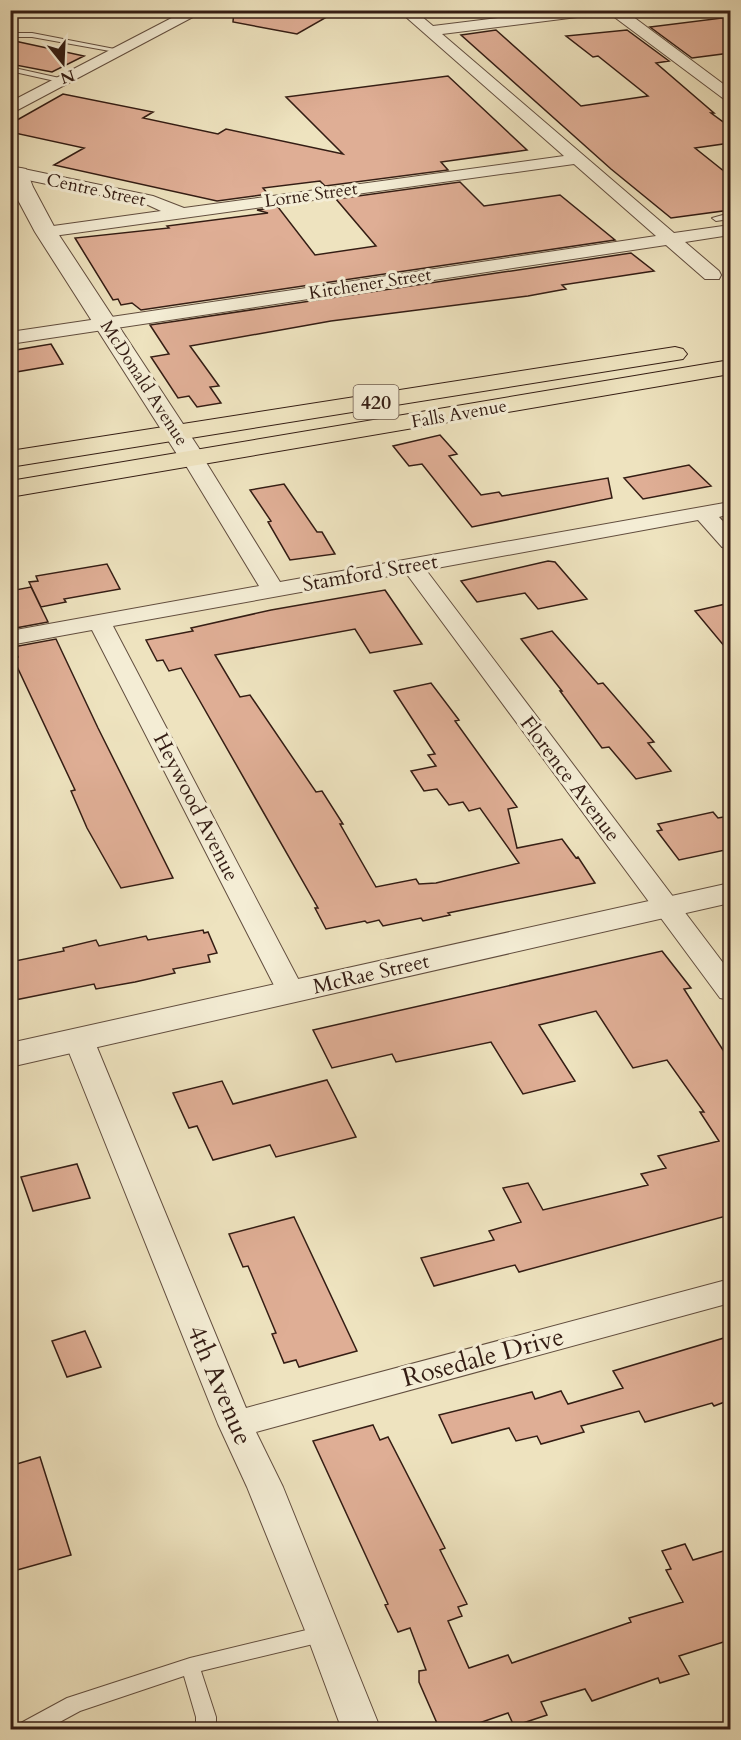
<svg xmlns="http://www.w3.org/2000/svg" width="741" height="1740" font-family="Cardo,serif">
<style>
.building{fill:#dfae95;stroke:#341d14;stroke-width:1.5}
.lines{fill:none;stroke-linecap:round;stroke-linejoin:round}
.service-casing{stroke:#624e3f;stroke-width:2}
.minor-casing{stroke:#624e3f;stroke-width:2}
.tertiary-casing{stroke:#624e3f;stroke-width:2}
.trunk-casing{stroke:#341d14;stroke-width:2}
.service{fill:#f4edd5;fill-rule:evenodd}
.minor{fill:#f4edd5;fill-rule:evenodd}
.tertiary{fill:#f4edd5;fill-rule:evenodd}
.trunk{fill:#eee3bf;fill-rule:evenodd}
.labels{text-anchor:middle;dominant-baseline:central;stroke-width:6;stroke-linejoin:round;paint-order:stroke}
.far-street-label{font-size:18px;fill:#341d14;stroke:#f4edd5}
.shield{fill:#f4edd5;stroke:#6e5b4e;stroke-width:1.5}
.shield-label{font-size:20px;font-weight:bold;fill:#341d14}
.street-label{font-size:21px;fill:#341d14;stroke:#f4edd5}
.near-street-label{font-size:26px;fill:#341d14;stroke:#f4edd5}
</style>
<rect width="100%" height="100%" fill="#eee3bf"/>
<filter id="stains"><feTurbulence type="fractalNoise" baseFrequency=".00333" numOctaves="4"/><feColorMatrix values="0 0 0 0 .2 0 0 0 0 .09 0 0 0 0 .02 0 0 0 .5 -.17"/></filter>
<radialGradient id="worn" r=".72"><stop offset=".6" stop-color="#630" stop-opacity="0"/><stop offset="1" stop-color="#630" stop-opacity=".3"/></radialGradient>
<path class="building" d="M 234,10 L 339,10 L 297,34 L 233,22 Z
M 730,17 L 730,53 L 692,58 L 650,27 Z
M 496,30 L 581,106 L 648,96 L 598,56 L 593,57 L 566,36 L 627,30 L 669,61 L 656,63 L 714,113 L 711,113 L 730,127 L 730,143 L 695,148 L 730,176 L 730,210 L 671,218 L 611,169 L 461,35 Z
M 10,40 L 84,56 L 52,72 L 10,64 Z
M 448,76 L 527,150 L 441,162 L 448,170 L 325,186 L 320,181 L 263,188 L 268,194 L 217,201 L 54,165 L 84,148 L 10,132 L 10,124 L 63,94 L 153,112 L 143,118 L 218,134 L 226,129 L 343,154 L 286,97 Z
M 460,182 L 484,206 L 560,195 L 615,240 L 141,310 L 132,303 L 121,305 L 118,299 L 113,300 L 75,238 L 169,228 L 167,226 L 268,213 L 257,210 L 278,207 L 315,255 L 376,246 L 336,199 Z
M 631,253 L 654,271 L 562,285 L 566,289 L 528,296 L 331,321 L 190,346 L 219,386 L 210,387 L 221,403 L 197,407 L 189,396 L 178,398 L 151,357 L 169,354 L 150,325 Z
M 51,344 L 63,364 L 10,373 L 10,351 Z
M 440,435 L 457,454 L 449,456 L 481,495 L 499,492 L 502,496 L 608,478 L 612,498 L 472,527 L 422,464 L 409,466 L 393,446 Z
M 689,465 L 711,486 L 643,499 L 624,478 Z
M 284,484 L 317,532 L 322,532 L 335,554 L 290,560 L 268,522 L 271,521 L 250,490 Z
M 548,561 L 555,562 L 587,599 L 538,609 L 525,593 L 477,602 L 461,581 Z
M 107,564 L 120,589 L 64,599 L 66,602 L 41,607 L 29,582 L 38,581 L 36,576 Z
M 31,587 L 48,622 L 10,629 L 10,591 Z
M 385,590 L 422,644 L 370,653 L 355,629 L 215,655 L 240,697 L 250,695 L 316,792 L 322,791 L 343,824 L 340,824 L 376,887 L 416,879 L 419,884 L 436,883 L 519,863 L 480,808 L 469,811 L 463,802 L 449,805 L 437,789 L 424,791 L 411,771 L 436,766 L 428,755 L 435,754 L 394,691 L 431,683 L 459,720 L 455,721 L 517,807 L 508,809 L 517,848 L 562,839 L 576,858 L 578,857 L 595,883 L 448,913 L 450,915 L 423,921 L 421,918 L 383,926 L 379,920 L 367,923 L 365,921 L 326,929 L 315,908 L 318,908 L 181,668 L 169,671 L 163,660 L 157,661 L 146,640 L 193,631 L 191,628 L 271,610 Z
M 730,603 L 730,653 L 695,611 Z
M 552,631 L 598,684 L 603,683 L 654,742 L 648,743 L 671,771 L 636,779 L 609,747 L 602,748 L 560,691 L 562,691 L 521,639 Z
M 56,639 L 98,728 L 173,878 L 121,888 L 87,828 L 71,791 L 75,790 L 13,658 L 18,657 L 13,647 Z
M 713,812 L 718,818 L 730,816 L 730,849 L 679,860 L 657,831 L 662,830 L 658,824 Z
M 203,930 L 204,933 L 208,932 L 217,953 L 208,955 L 210,962 L 173,969 L 175,973 L 135,982 L 96,989 L 94,984 L 10,1001 L 10,962 L 64,951 L 63,948 L 96,940 L 99,946 L 146,936 L 148,940 Z
M 662,951 L 691,988 L 684,989 L 730,1061 L 730,1215 L 519,1272 L 515,1265 L 434,1286 L 421,1258 L 494,1240 L 489,1231 L 521,1222 L 503,1188 L 528,1183 L 543,1210 L 648,1185 L 641,1174 L 666,1168 L 658,1156 L 719,1141 L 700,1112 L 704,1112 L 667,1060 L 633,1068 L 596,1011 L 539,1025 L 575,1081 L 523,1094 L 491,1042 L 396,1062 L 392,1054 L 332,1068 L 313,1030 Z
M 327,1080 L 356,1137 L 276,1157 L 270,1145 L 213,1160 L 197,1126 L 189,1128 L 173,1093 L 222,1081 L 233,1104 Z
M 77,1164 L 90,1198 L 33,1211 L 21,1177 Z
M 294,1217 L 357,1351 L 299,1367 L 296,1360 L 284,1363 L 272,1334 L 276,1333 L 248,1266 L 243,1267 L 229,1234 Z
M 85,1331 L 101,1367 L 67,1377 L 52,1341 Z
M 724,1338 L 730,1349 L 730,1400 L 714,1406 L 712,1403 L 645,1422 L 639,1411 L 581,1426 L 584,1432 L 541,1444 L 537,1436 L 516,1441 L 509,1428 L 452,1443 L 439,1415 L 532,1392 L 535,1399 L 561,1391 L 568,1404 L 623,1388 L 613,1371 Z
M 373,1425 L 380,1440 L 388,1437 L 445,1548 L 440,1550 L 467,1604 L 458,1607 L 462,1616 L 448,1621 L 469,1668 L 508,1655 L 512,1663 L 631,1622 L 629,1618 L 683,1602 L 666,1570 L 671,1569 L 662,1551 L 685,1544 L 693,1560 L 730,1549 L 730,1640 L 679,1656 L 689,1674 L 660,1683 L 658,1678 L 592,1701 L 585,1689 L 541,1702 L 547,1715 L 514,1726 L 508,1713 L 459,1730 L 440,1730 L 419,1682 L 419,1671 L 426,1670 L 410,1628 L 398,1632 L 385,1605 L 388,1604 L 313,1441 Z
M 40,1457 L 71,1555 L 10,1572 L 10,1466 Z"/>
<g class="lines">
<g class="service-casing">
<path id="service" d="M 10,33 L 32,33 L 125,51 L 121,53 L 32,37 L 10,37 Z
M 10,67 L 64,79 L 68,81 L 64,83 L 10,71 Z
M 730,213 L 730,219 L 716,221 L 712,218 Z
M 323,1626 L 330,1628 L 332,1634 L 330,1640 L 201,1671 L 216,1717 L 216,1730 L 196,1730 L 196,1717 L 184,1676 L 80,1711 L 45,1730 L 16,1730 L 19,1724 L 67,1698 L 190,1658 Z"/>
</g>
<g class="minor-casing">
<path id="minor" d="M 187,10 L 206,10 L 10,114 L 10,102 Z
M 398,10 L 414,10 L 433,26 L 564,10 L 624,10 L 730,89 L 730,101 L 724,99 L 609,13 L 442,34 L 674,233 L 730,225 L 730,235 L 685,242 L 719,271 L 721,275 L 719,279 L 705,279 L 666,245 L 10,344 L 10,332 L 656,236 L 574,164 L 46,237 L 37,232 L 46,227 L 161,211 L 148,205 L 13,177 L 10,173 L 13,169 L 19,168 L 153,196 L 184,208 L 564,156 Z
M 193,453 L 200,455 L 204,459 L 280,582 L 730,502 L 730,514 L 719,517 L 730,529 L 730,549 L 722,547 L 698,520 L 426,570 L 730,972 L 730,1000 L 720,998 L 406,573 L 113,626 L 305,992 L 301,999 L 291,1001 L 281,999 L 92,630 L 10,645 L 10,631 L 259,586 L 182,459 L 186,455 Z
M 79,1030 L 89,1033 L 94,1040 L 246,1408 L 730,1279 L 730,1303 L 256,1432 L 283,1487 L 381,1730 L 342,1730 L 306,1633 L 247,1487 L 218,1424 L 64,1040 L 69,1033 Z"/>
</g>
<g class="tertiary-casing">
<path id="tertiary" d="M 10,166 L 26,169 L 33,187 L 57,232 L 206,459 L 202,464 L 193,467 L 184,464 L 180,459 L 35,232 L 11,187 Z
M 730,883 L 730,903 L 10,1067 L 10,1043 Z"/>
</g>
<g class="trunk-casing">
<path id="trunk" d="M 675,347 L 683,349 L 687,354 L 683,359 L 10,467 L 10,451 Z
M 730,360 L 730,374 L 10,497 L 10,481 Z"/>
</g>
<use href="#service" class="service"/>
<use href="#minor" class="minor"/>
<use href="#tertiary" class="tertiary"/>
<use href="#trunk" class="trunk"/>
</g>
<g class="labels">
<g class="far-street-label">
<text transform="translate(96 190) rotate(12)">Centre Street</text>
<text transform="translate(311 195) rotate(-8)">Lorne Street</text>
<text transform="translate(370 284) rotate(-9)">Kitchener Street</text>
<text transform="translate(144 383) rotate(57)">McDonald Avenue</text>
<text transform="translate(459 414) rotate(-10)">Falls Avenue</text>
</g>
<rect class="shield" x="353.5" y="385" width="45" height="34" rx="4.5"/>
<g class="shield-label">
<text x="376" y="402">420</text>
</g>
<g class="street-label">
<text transform="translate(370 573) rotate(-10)">Stamford Street</text>
<text transform="translate(570 779) rotate(53)">Florence Avenue</text>
<text transform="translate(196 807) rotate(63)">Heywood Avenue</text>
<text transform="translate(371 974) rotate(-13)">McRae Street</text>
</g>
<g class="near-street-label">
<text transform="translate(483 1357) rotate(-15)">Rosedale Drive</text>
<text transform="translate(220 1385) rotate(67)">4th Avenue</text>
</g>
</g>
<rect width="741" height="1740" fill="none" stroke="#eee3bf" stroke-width="36"/>
<rect x="12" y="12" width="717" height="1716" fill="none" stroke="#341d14" stroke-width="3"/>
<rect x="18" y="18" width="705" height="1704" fill="none" stroke="#341d14" stroke-width="1.5"/>
<g transform="translate(63 63) rotate(162)" stroke="#f4edd5" stroke-width="4.5" paint-order="stroke">
<path d="M0-4.5L10 22L0 15L-10 22Z" fill="#341d14"/>
<text y="-9" font-size="16" font-weight="bold" text-anchor="middle" fill="#341d14">N</text>
</g>
<rect width="100%" height="100%" filter="url(#stains)"/>
<rect width="100%" height="100%" fill="url(#worn)"/>
</svg>
